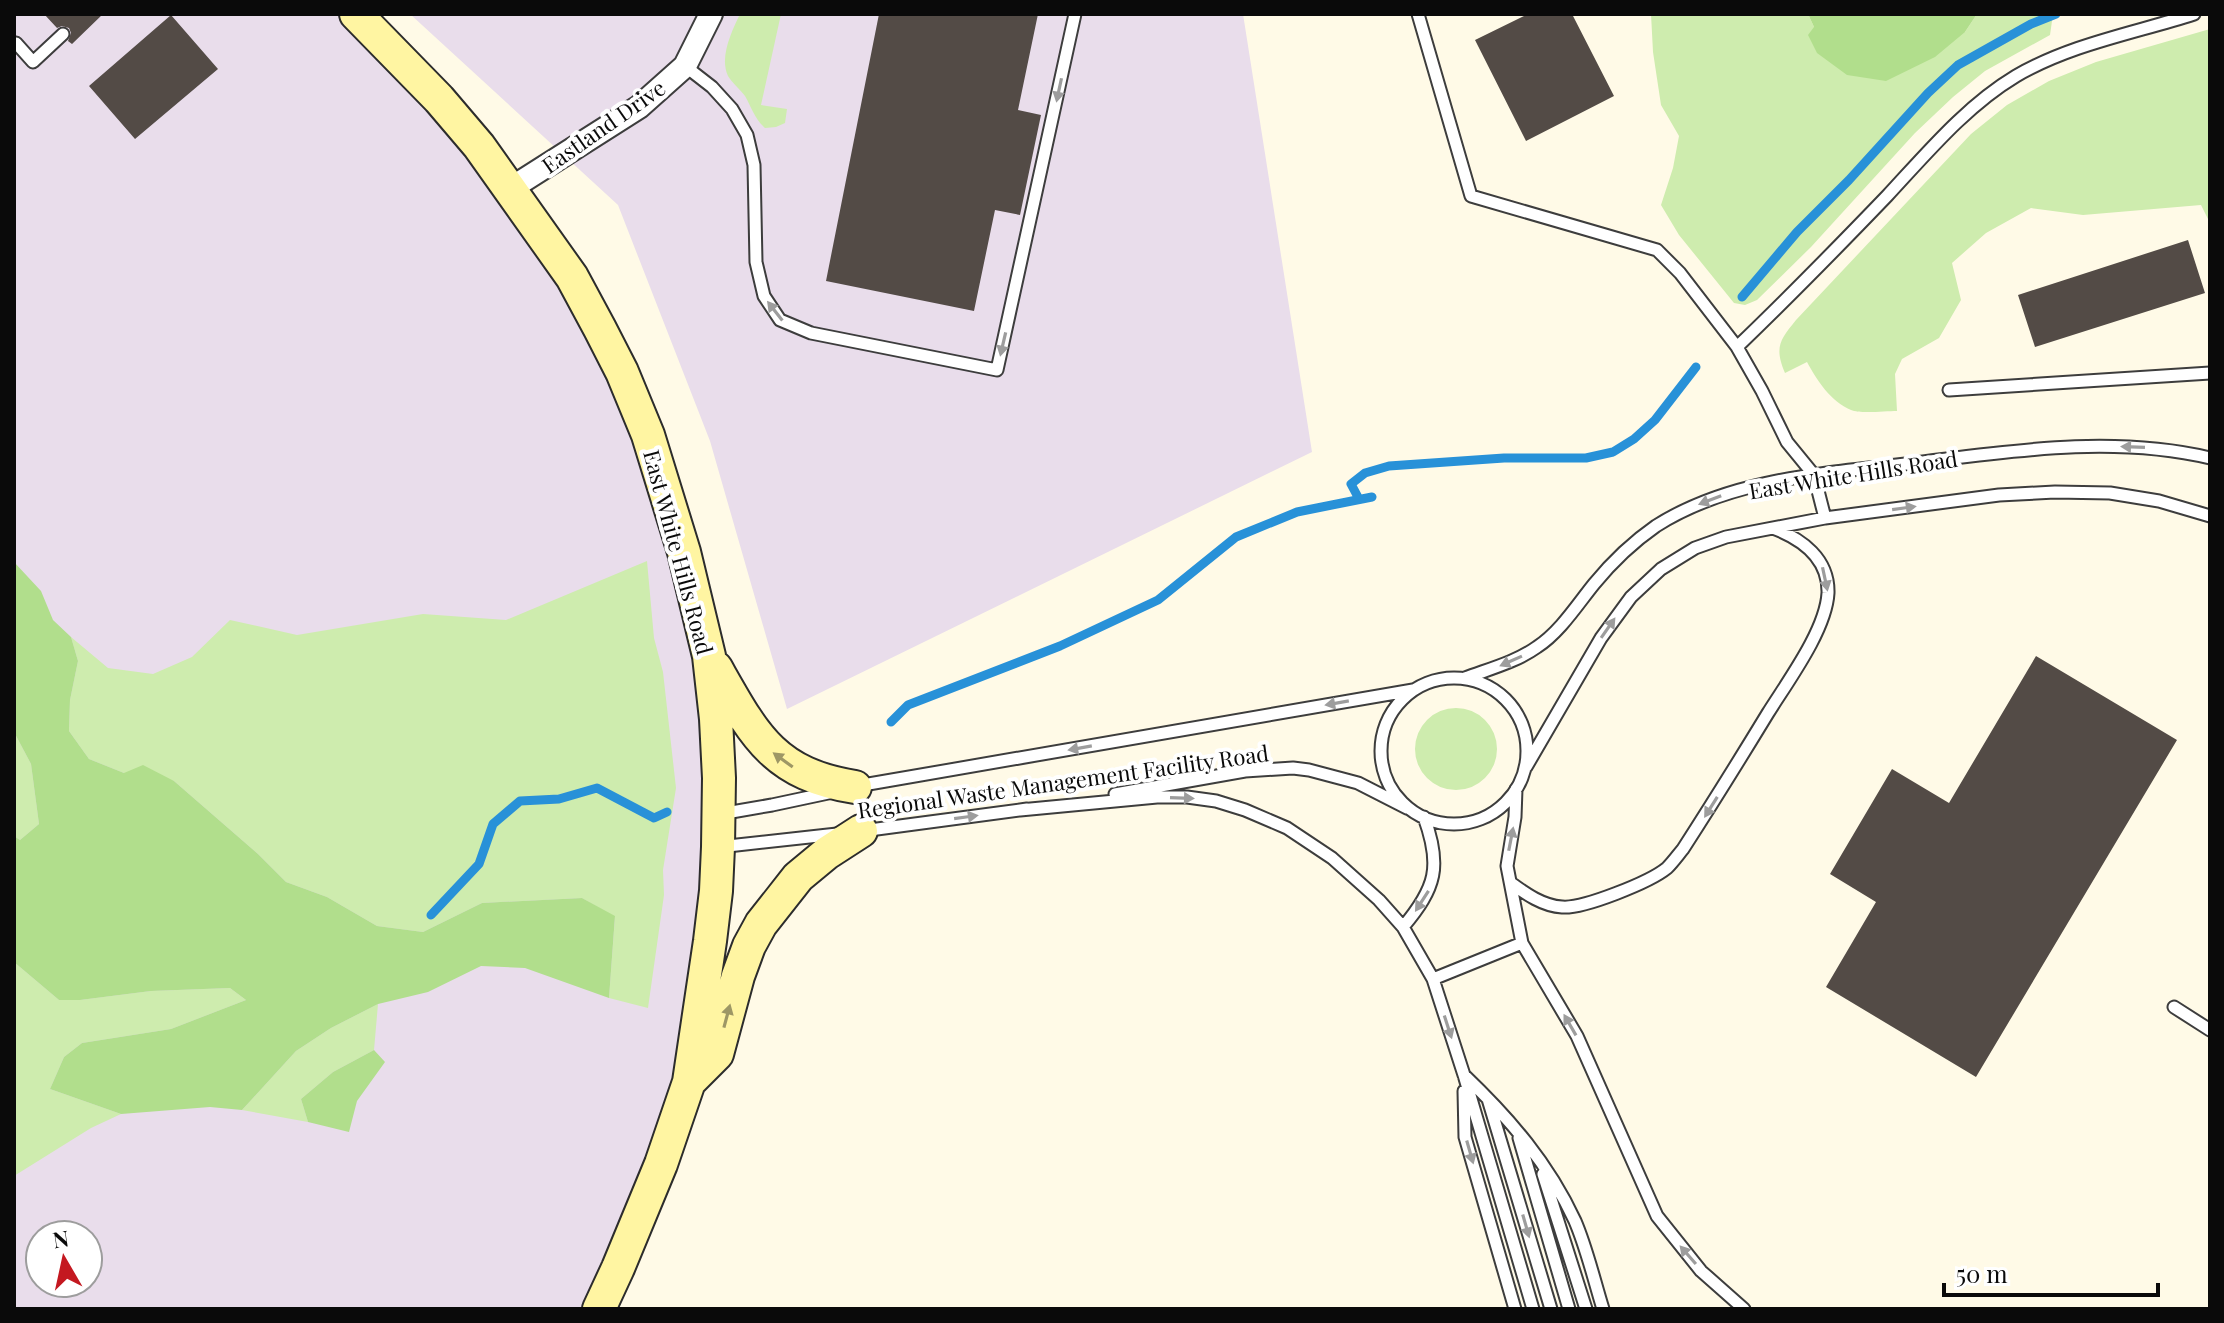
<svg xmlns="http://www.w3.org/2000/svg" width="2224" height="1323" font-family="'Playfair Display',serif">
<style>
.industrial{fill:#e9ddeb;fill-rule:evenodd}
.green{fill:#ceecae}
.forest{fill:#b1de8c}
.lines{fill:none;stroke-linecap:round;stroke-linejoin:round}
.stream{stroke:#2891d8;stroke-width:9}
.building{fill:#534b46}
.lane-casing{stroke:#3d3d3d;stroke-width:15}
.street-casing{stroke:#3d3d3d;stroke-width:26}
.secondary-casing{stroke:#2c2c2c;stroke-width:36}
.lane{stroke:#fff;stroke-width:11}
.street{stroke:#fff;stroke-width:22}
.secondary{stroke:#fff5a2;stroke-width:32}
.oneway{fill:#9d9d9d}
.oneway2{fill:#9d9765}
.labels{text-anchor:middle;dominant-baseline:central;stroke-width:8;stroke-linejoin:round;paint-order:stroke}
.street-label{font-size:22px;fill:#0a0a0a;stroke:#fff}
</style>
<rect width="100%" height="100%" fill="#fffae7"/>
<path class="industrial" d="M 14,14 L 356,14 L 395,52 L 600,329 L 712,680 L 703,991 L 599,1309 L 14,1309 ZM 40,1235 L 88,1235 L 88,1283 L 40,1283 Z
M 410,14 L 1243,14 L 1312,452 L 787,709 L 710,441 L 618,205 Z"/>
<path class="green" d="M 740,14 L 781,14 L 761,105 L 787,109 L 785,123 L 776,127 L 765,128 C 754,118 752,108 745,96 C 740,89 732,83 728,76 C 719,57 732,31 740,14 Z
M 1651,14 L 1808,14 L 1814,27 L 1965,32 L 1977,14 L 2053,14 L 2050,35 L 1985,71 L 1953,97 L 1915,133 L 1811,247 L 1757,300 L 1745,305 L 1734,303 L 1679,235 L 1661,205 L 1673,168 L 1679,136 L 1661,105 L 1653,52 Z
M 2210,29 L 2210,223 L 2201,205 L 2083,215 L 2031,208 L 1986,233 L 1952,263 L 1961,300 L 1939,338 L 1902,359 L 1895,374 L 1897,411 C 1885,411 1860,414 1851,410 C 1831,402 1816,379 1807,362 L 1785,373 C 1774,347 1780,340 1796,320 L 1971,134 L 2007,105 L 2049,81 L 2096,62 Z
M 647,561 L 654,638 L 663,672 L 676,788 L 663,870 L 664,895 L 648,1008 L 609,998 L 615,917 L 582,898 L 482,903 L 423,932 L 377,926 L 327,897 L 286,882 L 258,854 L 174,781 L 124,773 L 89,759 L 69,731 L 70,700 L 78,661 L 71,637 L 108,668 L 153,674 L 192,657 L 230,620 L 297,635 L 423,614 L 506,620 Z
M1415 749a41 41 0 1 1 82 0a41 41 0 1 1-82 0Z
M 14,732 L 31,764 L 39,824 L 20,840 L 14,836 Z
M 14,962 L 59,1000 L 80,1000 L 151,991 L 230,988 L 246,1000 L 171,1029 L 82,1043 L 64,1057 L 50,1089 L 121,1114 L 91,1128 L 14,1176 Z
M 378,1004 L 374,1050 L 333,1072 L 301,1099 L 308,1122 L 242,1110 L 296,1051 L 331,1028 Z"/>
<path class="forest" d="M 1808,14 L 1977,14 L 1965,32 L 1935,57 L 1886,81 L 1847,75 L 1817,53 L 1808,35 L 1814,27 Z
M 14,562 L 41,591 L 53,620 L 71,637 L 78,661 L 70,700 L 69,731 L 89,759 L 124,773 L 143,765 L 174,781 L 258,854 L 286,882 L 327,897 L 377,926 L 423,932 L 482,903 L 582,898 L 615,916 L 609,998 L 525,968 L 481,966 L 428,992 L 378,1004 L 331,1028 L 296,1051 L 242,1110 L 210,1107 L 121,1114 L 50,1089 L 64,1057 L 82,1043 L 171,1029 L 246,1000 L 230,988 L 151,991 L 80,1000 L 59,1000 L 14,962 L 14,836 L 20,840 L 39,824 L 31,764 L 14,732 Z
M 374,1050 L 385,1062 L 357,1101 L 349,1132 L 308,1122 L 301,1099 L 333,1072 Z"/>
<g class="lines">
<path class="stream" d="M 1742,297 L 1797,232 L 1849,180 L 1928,93 L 1958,65 L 2031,24 L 2056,14
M 1359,499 L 1351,484 L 1365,473 L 1389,466 L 1504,458 L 1586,458 L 1613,452 L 1634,439 L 1655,420 L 1696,367
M 891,722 L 908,705 L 1060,646 L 1158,600 L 1236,537 L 1297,512 L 1372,497
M 431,915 L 479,864 L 493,824 L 520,801 L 559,799 L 597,788 L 654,818 L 667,812"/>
</g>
<path class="building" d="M 44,14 L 103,14 L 72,44 L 68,41 L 71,33 L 69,28 L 62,26 L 57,28 Z
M 879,14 L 1038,14 L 1018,110 L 1041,115 L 1020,215 L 995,210 L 974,311 L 826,281 Z
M 1528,14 L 1572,14 L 1614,96 L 1526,141 L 1475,40 Z
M 171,15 L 218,69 L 135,139 L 89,86 Z
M 2188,240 L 2205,293 L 2035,347 L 2018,295 Z
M 2036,656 L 2177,740 L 1976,1077 L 1826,987 L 1876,902 L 1830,874 L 1892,769 L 1949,803 Z"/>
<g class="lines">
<g class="lane-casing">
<path id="lane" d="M 1418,14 L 1471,196 L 1657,250 L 1680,273 L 1737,347 L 1762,391 L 1787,442 L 1814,475 L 1825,518
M 16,43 L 33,62 L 63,34
M 685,66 L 712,87 L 732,109 L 747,135 L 754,165 L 756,262 L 764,296 L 780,320 L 811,333 L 997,370 L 1075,14
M 1737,347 C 1788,298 1838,247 1887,196 C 1927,153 1966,106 2016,76 C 2071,44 2135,33 2194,14
M 1949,390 L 2210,373
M 1465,678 C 1489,669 1516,662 1537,647 C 1560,632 1577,605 1594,584 C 1612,562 1633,542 1656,526 C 1731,478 1828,473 1914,463 C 2012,451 2112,435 2210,458
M1381 751a73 73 0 1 1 146 0a73 73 0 1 1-146 0Z
M 1526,767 L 1601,638 L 1631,597 L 1661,569 L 1695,548 L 1726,537 L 1825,518 L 1999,495 L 2055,492 L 2110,493 L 2159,501 L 2210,516
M 857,786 L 1413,690
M 1516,789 L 1515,817 L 1507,866 L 1522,943 L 1577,1036 L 1657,1216 L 1701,1271 L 1744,1309
M 1115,794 L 1245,771 L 1293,768 L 1309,770 L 1358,783 L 1407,808
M 1020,810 L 1157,797 L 1187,797 L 1216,801 L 1245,810 L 1287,828 L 1332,858 L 1379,900 L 1403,927 L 1433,979 L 1464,1075 L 1533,1309
M 720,814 L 772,805 L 833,792
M 862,831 L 1027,809
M 719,847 L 837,834
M 1511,883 C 1526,894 1543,906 1562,907 C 1583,909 1650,882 1667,868 C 1673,862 1678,855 1683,849 C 1712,804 1740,759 1768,713 C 1788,681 1826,630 1828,593 C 1829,559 1802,539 1773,528
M 1403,927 C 1436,888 1442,866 1424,817
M 1433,979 L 1522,943
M 2174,1007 L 2210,1030
M 1464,1075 C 1510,1119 1548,1163 1575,1221 C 1587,1249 1594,1280 1603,1309
M 1464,1091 L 1465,1137 L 1515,1309
M 1488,1099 L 1551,1309
M 1519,1138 L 1569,1309
M 1543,1174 L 1586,1309"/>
</g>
<g class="street-casing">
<path id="street" d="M 510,189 L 639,107 L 685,66 L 711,14"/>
</g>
<g class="secondary-casing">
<path id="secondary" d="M 356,14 L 439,99 L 479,146 L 572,277 L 600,329 L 622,372 L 648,435 L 684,552 L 709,656 L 716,719 L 719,778 L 718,847 L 716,891 L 710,941 L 689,1082 L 661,1164 L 618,1268 L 599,1309
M 716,668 C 754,735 773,774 855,787
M 689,1082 L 717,1054 L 738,976 L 749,946 L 761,924 L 798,877 L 827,853 L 861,831"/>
</g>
<use href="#lane" class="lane"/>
<use href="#street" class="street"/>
<use href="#secondary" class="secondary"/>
</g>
<defs><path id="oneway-solid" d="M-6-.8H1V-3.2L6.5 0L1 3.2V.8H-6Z" transform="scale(2)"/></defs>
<g class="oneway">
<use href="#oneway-solid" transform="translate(1059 90) rotate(102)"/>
<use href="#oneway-solid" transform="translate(775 311) rotate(-128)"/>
<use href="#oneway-solid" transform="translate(1003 344) rotate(103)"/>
<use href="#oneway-solid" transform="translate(2133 447) rotate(-178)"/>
<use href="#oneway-solid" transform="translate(1710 500) rotate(159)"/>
<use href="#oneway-solid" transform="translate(1904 508) rotate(-8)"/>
<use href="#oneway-solid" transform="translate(1825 579) rotate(78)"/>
<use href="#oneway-solid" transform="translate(1608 628) rotate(-55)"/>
<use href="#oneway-solid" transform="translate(1511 661) rotate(156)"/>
<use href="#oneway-solid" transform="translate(1337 703) rotate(170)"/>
<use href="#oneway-solid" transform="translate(1080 748) rotate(170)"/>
<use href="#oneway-solid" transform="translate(1182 798) rotate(2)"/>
<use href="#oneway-solid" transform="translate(1711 807) rotate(122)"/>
<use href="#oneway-solid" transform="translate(966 817) rotate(-8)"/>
<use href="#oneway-solid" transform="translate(1511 839) rotate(-79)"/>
<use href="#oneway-solid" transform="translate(1422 901) rotate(123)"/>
<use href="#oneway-solid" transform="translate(1570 1025) rotate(-120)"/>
<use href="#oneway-solid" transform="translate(1448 1027) rotate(72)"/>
<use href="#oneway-solid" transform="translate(1470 1152) rotate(74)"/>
<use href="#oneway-solid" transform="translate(1526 1226) rotate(74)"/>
<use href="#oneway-solid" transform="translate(1688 1255) rotate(-131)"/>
</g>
<g class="oneway2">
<use href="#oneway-solid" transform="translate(783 760) rotate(-144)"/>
<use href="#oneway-solid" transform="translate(727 1016) rotate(-75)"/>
</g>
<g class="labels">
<g class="street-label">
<text transform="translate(603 126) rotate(-35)">Eastland Drive</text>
<text transform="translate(1853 474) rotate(-9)">East White Hills Road</text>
<text transform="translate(679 552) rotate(75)">East White Hills Road</text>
<text transform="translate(1063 781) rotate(-8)">Regional Waste Management Facility Road</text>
</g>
</g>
<rect width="2224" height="1323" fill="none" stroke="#0a0a0a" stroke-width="32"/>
<g transform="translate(64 1259) rotate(351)"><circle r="38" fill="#ffffff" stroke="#9d9d9d" stroke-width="2"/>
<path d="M0-6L14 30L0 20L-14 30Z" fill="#c41820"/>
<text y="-12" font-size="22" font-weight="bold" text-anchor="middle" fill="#0a0a0a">N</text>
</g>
<path d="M1944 1283v12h214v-12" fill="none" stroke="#0a0a0a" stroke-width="4"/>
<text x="1956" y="1283" font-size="24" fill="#0a0a0a" stroke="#ffffff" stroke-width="6" paint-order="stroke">50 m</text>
</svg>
